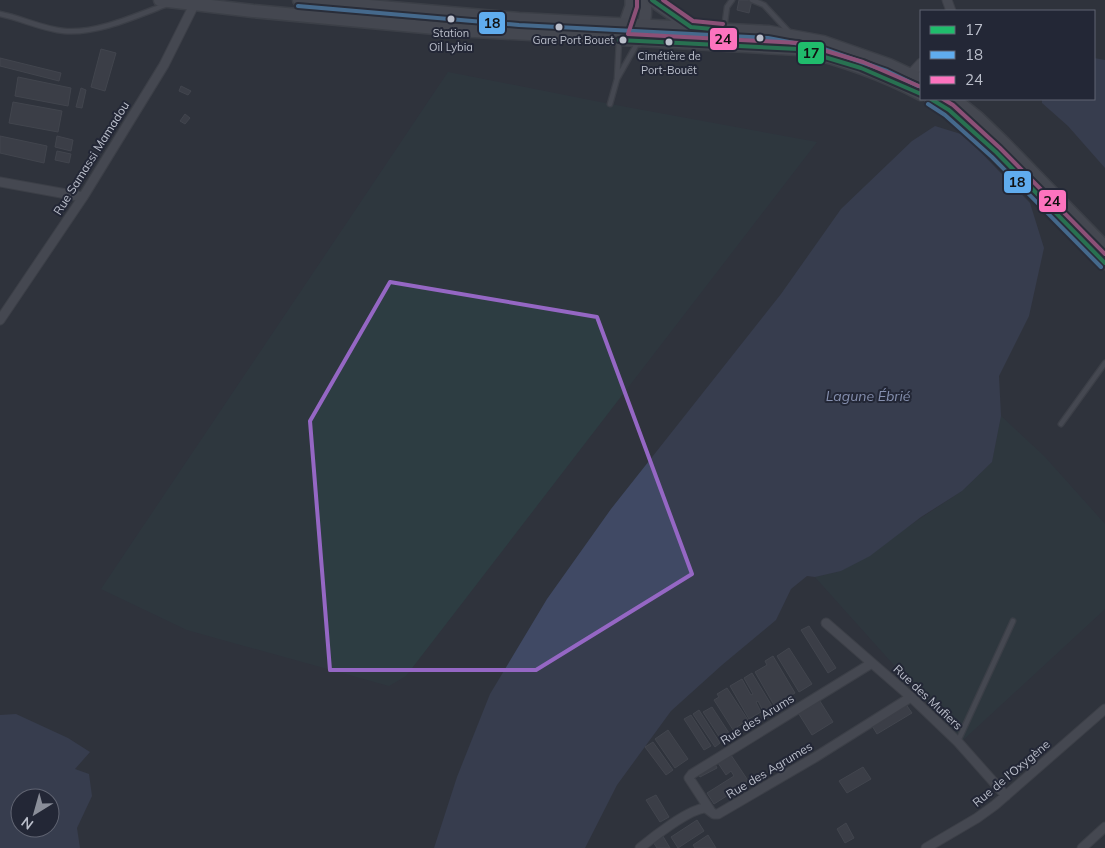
<svg xmlns="http://www.w3.org/2000/svg" width="1105" height="848" font-family="Mulish,sans-serif">
<style>
.green{fill:#2d3d42}
.water{fill:#404964;fill-rule:evenodd}
.building{fill:#494c54;stroke:#585b63}
.lines{fill:none;stroke-linecap:round;stroke-linejoin:round}
.service-casing{stroke:#4b4e55;stroke-width:7}
.minor-casing{stroke:#4b4e55;stroke-width:11}
.tertiary-casing{stroke:#4b4e55;stroke-width:14}
.secondary-casing{stroke:#4b4e55;stroke-width:15}
.service{stroke:#60626a;stroke-width:4.5}
.minor{stroke:#60626a;stroke-width:9}
.tertiary{stroke:#60626a;stroke-width:11}
.secondary{stroke:#5e6168;stroke-width:12}
.bus-1-casing{stroke:#232736;stroke-width:8}
.bus-2-casing{stroke:#232736;stroke-width:8}
.bus-3-casing{stroke:#232736;stroke-width:8}
.bus-1{stroke:#20bc6c;stroke-width:4}
.bus-2{stroke:#60acee;stroke-width:4}
.bus-3{stroke:#fc73be;stroke-width:4}
.marked{fill:none;stroke:#9567c4;stroke-width:4;stroke-linejoin:round}
.bus-dot{fill:#bbbfcb;stroke:#232736;stroke-width:2}
.labels{text-anchor:middle;dominant-baseline:central;stroke-width:4;stroke-linejoin:round;paint-order:stroke}
.bus-label{font-size:11px;fill:#bbbfcb;stroke:#232736}
.street-label{font-size:12px;fill:#bbbfcb;stroke:#232736}
.water-label{font-size:14px;font-style:italic;fill:#8690af;stroke:#232736}
.line-badge{stroke:#232736;stroke-width:2}
.pale-badge-label{font-size:14px;text-anchor:middle;font-weight:bold;fill:#111}
</style>
<rect width="100%" height="100%" fill="#2f333c"/>
<path class="green" d="M 448,72 L 610,104 L 817,142 L 406,676 L 389,686 L 187,630 L 101,589 Z
M 1001,416 L 1044,456 L 1105,524 L 1105,609 L 962,741 L 815,577 L 841,571 L 962,491 L 992,462 Z"/>
<path class="water" d="M 1094,58 L 1105,60 L 1105,168 L 1068,126 L 1042,103 L 1042,99 L 1094,99 Z
M 935,126 L 964,135 L 1030,203 L 1044,248 L 1029,316 L 999,376 L 1001,416 L 992,462 L 962,491 L 921,517 L 870,556 L 841,571 L 815,577 L 807,576 L 791,589 L 776,620 L 722,665 L 671,711 L 617,785 L 585,848 L 434,848 L 457,777 L 490,694 L 547,599 L 611,509 L 781,294 L 841,209 L 912,141 Z
M 16,714 L 68,738 L 90,752 L 75,769 L 89,774 L 92,796 L 77,828 L 80,848 L 0,848 L 0,715 ZM 20,798 L 50,798 L 50,828 L 20,828 Z"/>
<path class="building" d="M 739,0 L 752,0 L 749,13 L 737,10 Z
M 101,49 L 116,53 L 105,91 L 91,87 Z
M 0,58 L 61,73 L 59,81 L 0,66 Z
M 18,77 L 71,88 L 68,106 L 15,96 Z
M 181,86 L 191,91 L 188,95 L 179,91 Z
M 81,88 L 86,90 L 82,108 L 76,107 Z
M 13,102 L 62,111 L 58,132 L 9,123 Z
M 185,114 L 190,118 L 185,124 L 180,121 Z
M 0,136 L 47,146 L 44,163 L 0,153 Z
M 57,136 L 73,140 L 71,151 L 55,147 Z
M 57,151 L 71,154 L 69,163 L 55,160 Z
M 809,626 L 836,668 L 828,673 L 801,630 Z
M 789,648 L 812,684 L 799,692 L 777,656 Z
M 773,656 L 795,693 L 774,705 L 755,672 L 767,665 L 765,661 Z
M 752,673 L 772,706 L 763,711 L 758,701 L 756,702 L 761,712 L 749,719 L 730,686 L 742,679 L 751,695 L 753,694 L 744,678 Z
M 727,688 L 748,720 L 737,727 L 739,730 L 735,733 L 714,700 L 719,697 L 717,694 Z
M 818,698 L 833,722 L 812,735 L 797,711 Z
M 905,703 L 912,713 L 877,734 L 871,724 Z
M 712,707 L 731,736 L 722,741 L 703,712 Z
M 699,710 L 720,743 L 715,747 L 693,714 Z
M 691,715 L 711,746 L 704,750 L 684,719 Z
M 668,730 L 688,759 L 675,768 L 655,739 Z
M 653,742 L 673,770 L 666,775 L 645,747 Z
M 729,752 L 749,782 L 714,804 L 707,793 L 734,776 L 731,771 L 726,775 L 716,760 Z
M 714,762 L 717,768 L 700,777 L 697,772 Z
M 863,767 L 871,779 L 847,793 L 839,781 Z
M 656,795 L 669,817 L 660,822 L 646,800 Z
M 697,820 L 704,831 L 678,848 L 671,837 Z
M 846,823 L 854,838 L 845,843 L 837,829 Z
M 661,833 L 670,848 L 657,848 L 651,839 Z
M 708,835 L 716,848 L 695,848 L 693,845 Z"/>
<g class="lines">
<g class="service-casing">
<path id="service" d="M 752,0 L 764,5 L 789,32
M 0,14 C 21,18 42,29 64,31 C 96,34 136,16 165,5
M 724,29 L 727,7 L 732,0
M 617,78 L 619,41
M 610,104 L 617,79 L 638,42
M 1061,424 L 1105,363
M 958,741 L 1013,621"/>
</g>
<g class="minor-casing">
<path id="minor" d="M 947,0 L 951,11
M 910,75 L 921,63
M 0,182 L 83,197
M 0,320 L 83,197 L 164,65 L 196,1
M 826,623 L 911,697 L 958,742 L 1006,796
M 710,810 L 689,778 L 692,774 L 872,663
M 640,848 C 652,838 690,808 706,808 L 714,814 L 718,814 L 814,758 L 911,697
M 926,848 L 977,818 L 995,805 L 1105,709
M 1082,848 L 1105,827"/>
</g>
<g class="tertiary-casing">
<path id="tertiary" d="M 619,40 L 631,6 L 631,0
M 639,41 C 644,27 647,15 645,0"/>
</g>
<g class="secondary-casing">
<path id="secondary" d="M 160,0 L 253,11 L 457,30 L 798,49 C 840,59 883,74 921,94
M 299,0 L 519,19 L 769,32 L 823,42 L 889,65 L 921,80
M 652,0 L 691,27
M 931,99 L 949,110 L 996,152 L 1105,263
M 954,99 L 978,118 L 1004,143 L 1105,247"/>
</g>
<use href="#service" class="service"/>
<use href="#minor" class="minor"/>
<use href="#tertiary" class="tertiary"/>
<use href="#secondary" class="secondary"/>
<g class="bus-1-casing">
<path id="bus-1" d="M 652,0 L 691,27 L 722,30
M 619,40 L 798,49 L 861,68 L 921,94
M 931,99 L 949,110 L 996,152 L 1105,263"/>
</g>
<g class="bus-2-casing">
<path id="bus-2" d="M 298,6 L 519,25 L 768,38 L 821,48 L 887,71 L 918,86
M 928,104 L 945,115 L 992,157 L 1101,267"/>
</g>
<g class="bus-3-casing">
<path id="bus-3" d="M 637,0 L 637,7 L 628,34 L 799,43 L 863,62 L 921,87
M 663,0 L 693,21 L 723,24
M 943,99 L 953,105 L 1000,148 L 1105,254"/>
</g>
<use href="#bus-1" class="bus-1"/>
<use href="#bus-2" class="bus-2"/>
<use href="#bus-3" class="bus-3"/>
</g>
<path d="M0 0H1105V848H0ZM 390,282 L 597,317 L 692,574 L 536,670 L 330,670 L 310,421 Z" fill="#2f333c" fill-opacity=".55" fill-rule="evenodd"/>
<path class="marked" d="M 390,282 L 597,317 L 692,574 L 536,670 L 330,670 L 310,421 Z"/>
<g class="bus-dot">
<circle cx="451" cy="19" r="4.5"/>
<circle cx="559" cy="27" r="4.5"/>
<circle cx="760" cy="38" r="4.5"/>
<circle cx="623" cy="40" r="4.5"/>
<circle cx="669" cy="42" r="4.5"/>
</g>
<g class="labels">
<g class="bus-label">
<text x="451" y="33">Station<tspan x="451" dy="14">Oil Lybia</tspan></text>
<text x="614" y="40" text-anchor="end">Gare Port Bouet</text>
<text x="669" y="56">Cimétière de<tspan x="669" dy="14">Port-Bouët</tspan></text>
</g>
<g class="street-label">
<text transform="translate(91 158) rotate(-58)">Rue Samassi Mamadou</text>
<text transform="translate(928 697) rotate(43)">Rue des Mufiers</text>
<text transform="translate(757 719) rotate(-32)">Rue des Arums</text>
<text transform="translate(769 770) rotate(-31)">Rue des Agrumes</text>
<text transform="translate(1011 773) rotate(-40)">Rue de l'Oxygène</text>
</g>
<g class="water-label">
<text x="868" y="396">Lagune Ébrié</text>
</g>
</g>
<g class="line-badge">
<rect x="478" y="11" width="28" height="24" rx="5" fill="#60acee"/>
<rect x="709" y="27" width="29" height="24" rx="5" fill="#fc73be"/>
<rect x="797" y="41" width="28" height="24" rx="5" fill="#20bc6c"/>
<rect x="1003" y="170" width="29" height="24" rx="5" fill="#60acee"/>
<rect x="1038" y="189" width="29" height="24" rx="5" fill="#fc73be"/>
</g>
<g class="pale-badge-label">
<text x="492" y="28">18</text>
<text x="723" y="44">24</text>
<text x="811" y="58">17</text>
<text x="1017" y="187">18</text>
<text x="1052" y="206">24</text>
</g>
<rect x="920" y="10" width="175" height="90" fill="#232736" stroke="#606472"/>
<rect x="930" y="26" width="25" height="8" fill="#20bc6c" stroke="#606472"/>
<text x="965" y="35" font-size="15" fill="#bbbfcb">17</text>
<rect x="930" y="51" width="25" height="8" fill="#60acee" stroke="#606472"/>
<text x="965" y="60" font-size="15" fill="#bbbfcb">18</text>
<rect x="930" y="76" width="25" height="8" fill="#fc73be" stroke="#606472"/>
<text x="965" y="85" font-size="15" fill="#bbbfcb">24</text>
<g transform="translate(35 813) rotate(217)"><circle r="24" fill="#232736" stroke="#606472"/>
<path d="M0-4L9 19L0 12L-9 19Z" fill="#8a8e99"/>
<text y="-8" font-size="14" font-weight="bold" text-anchor="middle" fill="#bbbfcb">N</text>
</g>
</svg>
